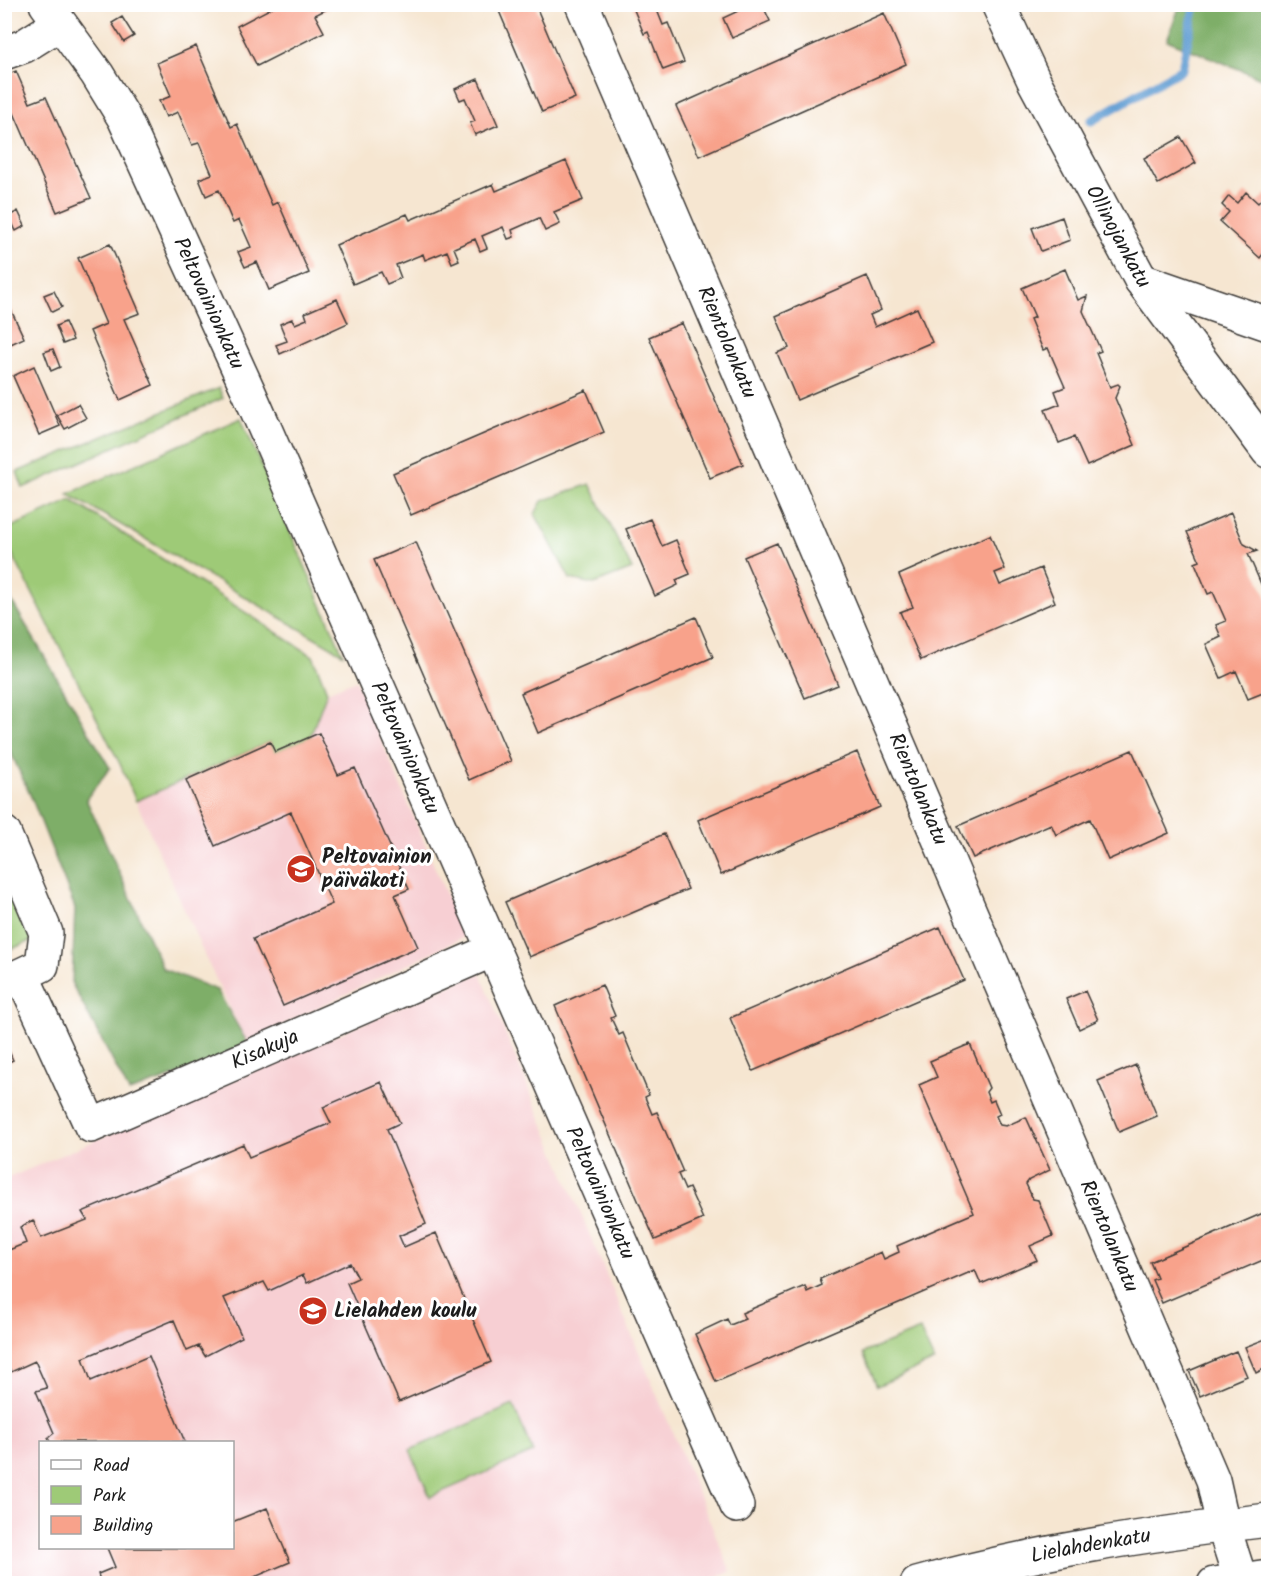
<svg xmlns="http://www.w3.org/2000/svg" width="1273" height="1588" font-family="Kalam,sans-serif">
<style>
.built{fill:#f7cfd3;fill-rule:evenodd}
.green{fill:#9eca77;stroke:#5d734a;stroke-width:1.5}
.forest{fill:#7eae68;stroke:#4d6542;stroke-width:1.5}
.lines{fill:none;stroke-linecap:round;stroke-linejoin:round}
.stream{stroke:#629ed3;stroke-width:9}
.building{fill:#f8a28b}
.minor-casing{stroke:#3d3a37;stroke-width:36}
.major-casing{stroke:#3d3a37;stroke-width:36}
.minor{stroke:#fff;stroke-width:33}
.major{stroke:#fff;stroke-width:33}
.labels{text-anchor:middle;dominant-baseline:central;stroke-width:6;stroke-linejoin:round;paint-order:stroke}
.street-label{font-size:21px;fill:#1c1c1c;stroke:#fff}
.poi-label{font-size:21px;font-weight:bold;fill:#1c1c1c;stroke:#fff;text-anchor:start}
</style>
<rect width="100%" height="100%" fill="#fff"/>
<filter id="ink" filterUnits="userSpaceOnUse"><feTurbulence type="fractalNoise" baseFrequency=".0167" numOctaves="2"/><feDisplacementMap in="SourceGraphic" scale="12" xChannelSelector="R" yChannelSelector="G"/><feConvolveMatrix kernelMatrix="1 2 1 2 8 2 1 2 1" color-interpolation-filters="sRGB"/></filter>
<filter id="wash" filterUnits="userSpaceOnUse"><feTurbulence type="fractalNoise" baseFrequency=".008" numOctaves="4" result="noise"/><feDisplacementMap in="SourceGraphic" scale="24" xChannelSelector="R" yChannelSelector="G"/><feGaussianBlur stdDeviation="1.35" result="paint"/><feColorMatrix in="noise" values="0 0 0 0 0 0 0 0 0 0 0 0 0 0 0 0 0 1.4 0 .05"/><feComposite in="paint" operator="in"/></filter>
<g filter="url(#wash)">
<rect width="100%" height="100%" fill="#f6e6d1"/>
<path class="built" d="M 356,680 L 464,937 L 247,1042 L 208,963 L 136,801 L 270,742 L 275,752 L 310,737 L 327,692 Z
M 480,973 L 731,1572 L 698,1584 L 5,1583 L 4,1180 ZM 40,1442 L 232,1442 L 232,1548 L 40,1548 Z"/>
<path class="green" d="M 219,388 L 223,398 L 23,488 L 17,472 Z
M 241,418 L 343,654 L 68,494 Z
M 590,484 L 632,569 L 594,584 L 570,579 L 535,514 L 542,501 Z
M 71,500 L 313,656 L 327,692 L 310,737 L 275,752 L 270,742 L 136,801 L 120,764 L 5,540 L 5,530 Z
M 4,862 L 37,938 L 5,952 L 4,952 Z
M 920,1330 L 934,1361 L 877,1386 L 863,1353 Z
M 513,1405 L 533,1452 L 430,1497 L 410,1450 Z"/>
<path class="forest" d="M 1180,5 L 1268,5 L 1268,81 L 1167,40 Z
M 4,588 L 110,768 L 86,799 L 163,969 L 217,990 L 251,1049 L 129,1092 L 72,984 L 75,908 L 32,799 L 5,740 Z"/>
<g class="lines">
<path class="stream" d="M 1091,121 L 1182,69 L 1195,4"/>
</g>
<g id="blocks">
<path class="building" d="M 279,4 L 337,4 L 315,15 L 324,32 L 257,66 L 237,26 Z
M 496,4 L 535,4 L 575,98 L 542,112 Z
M 753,4 L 762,4 L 770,21 L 732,38 L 723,18 Z
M 632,5 L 655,5 L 663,25 L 668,23 L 684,62 L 663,70 L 648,32 L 644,34 Z
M 884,13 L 906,64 L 699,156 L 676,106 Z
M 122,17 L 134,36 L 124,42 L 112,23 Z
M 196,46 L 231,127 L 237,124 L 272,205 L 278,202 L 309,273 L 269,290 L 257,262 L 245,267 L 238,252 L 251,247 L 239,220 L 233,223 L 219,190 L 206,196 L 199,179 L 212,174 L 199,143 L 192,145 L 178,112 L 166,117 L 159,101 L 171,96 L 157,63 Z
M 16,71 L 30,103 L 46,97 L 91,198 L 57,212 L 14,113 L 4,118 L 4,76 Z
M 478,79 L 498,125 L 475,135 L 470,123 L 475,121 L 465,98 L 460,100 L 455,89 Z
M 1181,137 L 1196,163 L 1158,184 L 1144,158 Z
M 566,161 L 583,200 L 554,212 L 560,224 L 545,231 L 539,218 L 512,230 L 514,237 L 508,239 L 503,227 L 482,236 L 487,248 L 480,251 L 475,239 L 454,248 L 459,260 L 452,263 L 447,251 L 425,260 L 423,254 L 396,265 L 401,278 L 387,284 L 381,272 L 353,284 L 336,245 L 407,214 L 410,220 L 493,184 L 496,191 Z
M 1246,192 L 1258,203 L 1266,194 L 1268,197 L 1268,204 L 1264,208 L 1268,212 L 1268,248 L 1260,258 L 1220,222 L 1229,212 L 1222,205 L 1229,196 L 1237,203 Z
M 18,211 L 25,226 L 16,231 L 9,216 Z
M 1062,217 L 1070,240 L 1041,251 L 1032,228 Z
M 110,244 L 140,313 L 124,319 L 153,385 L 120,400 L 90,331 L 106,324 L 78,258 Z
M 1065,269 L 1078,300 L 1087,296 L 1083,311 L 1101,351 L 1096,353 L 1110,387 L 1118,384 L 1120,386 L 1115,398 L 1135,445 L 1087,466 L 1074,437 L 1059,443 L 1045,410 L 1060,404 L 1055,391 L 1065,387 L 1048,348 L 1043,350 L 1030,319 L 1035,317 L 1022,288 Z
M 867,276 L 881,310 L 870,315 L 875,327 L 917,308 L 932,342 L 797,400 L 777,353 L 789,348 L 776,316 Z
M 54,291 L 62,307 L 52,312 L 44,295 Z
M 4,295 L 24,338 L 4,347 Z
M 337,299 L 348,323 L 280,354 L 276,345 L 287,341 L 280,324 L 292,319 L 295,324 L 307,319 L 305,313 Z
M 65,322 L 73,340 L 63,344 L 56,326 Z
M 682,323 L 743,464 L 710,478 L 649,337 Z
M 53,349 L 60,367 L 51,371 L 44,352 Z
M 34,366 L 60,426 L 39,435 L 13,376 Z
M 586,390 L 604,432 L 411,515 L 393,473 Z
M 78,404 L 86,418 L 65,429 L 57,415 Z
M 1231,513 L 1244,544 L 1257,551 L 1248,554 L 1268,600 L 1268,691 L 1248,699 L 1236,671 L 1221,678 L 1206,644 L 1221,637 L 1216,625 L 1226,621 L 1213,592 L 1208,594 L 1195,563 L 1200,561 L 1187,532 Z
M 650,519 L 662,546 L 676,540 L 690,574 L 676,580 L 678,585 L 655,596 L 626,529 Z
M 990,535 L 1005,569 L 995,573 L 1000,585 L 1041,568 L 1055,602 L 921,660 L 900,612 L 913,607 L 899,575 Z
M 416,542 L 511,761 L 469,780 L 374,560 Z
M 777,543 L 838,685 L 805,698 L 744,557 Z
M 696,617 L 713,657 L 538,733 L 521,693 Z
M 319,733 L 338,775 L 355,768 L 409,889 L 395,895 L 418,947 L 283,1006 L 253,939 L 332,904 L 291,812 L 215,846 L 186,780 L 270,742 L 275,752 Z
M 1132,750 L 1169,833 L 1108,860 L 1090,819 L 1056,835 L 1051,824 L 973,858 L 958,826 Z
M 857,752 L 880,807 L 721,875 L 698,820 Z
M 664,834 L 688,889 L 529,957 L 505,902 Z
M 940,927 L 964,980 L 753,1071 L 730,1018 Z
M 602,985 L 615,1016 L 611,1018 L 619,1035 L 623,1033 L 649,1095 L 645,1097 L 652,1114 L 657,1112 L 683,1172 L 678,1174 L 685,1190 L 689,1188 L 703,1219 L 655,1240 L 555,1006 Z
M 1085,991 L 1098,1020 L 1079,1029 L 1066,999 Z
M 4,1040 L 13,1060 L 4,1064 Z
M 970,1044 L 989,1088 L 986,1092 L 990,1102 L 994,1100 L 1000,1114 L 996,1116 L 1000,1125 L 1006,1126 L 1026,1117 L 1050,1170 L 1029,1180 L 1026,1184 L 1033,1199 L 1038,1200 L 1053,1236 L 1030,1246 L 1037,1260 L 981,1284 L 975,1270 L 716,1382 L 695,1334 L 727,1319 L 730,1325 L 745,1319 L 742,1313 L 805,1286 L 807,1292 L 822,1285 L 820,1279 L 881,1252 L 884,1259 L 899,1252 L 897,1246 L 974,1213 L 919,1085 L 937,1077 L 930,1061 Z
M 1136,1065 L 1157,1116 L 1119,1132 L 1098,1081 Z
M 381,1082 L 400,1123 L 387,1129 L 426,1224 L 399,1236 L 404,1247 L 436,1233 L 491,1362 L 399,1402 L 347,1283 L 358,1278 L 350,1263 L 307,1283 L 303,1275 L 269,1291 L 264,1282 L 224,1298 L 242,1337 L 205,1356 L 199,1346 L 187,1351 L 174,1320 L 83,1358 L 91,1381 L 149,1356 L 185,1442 L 50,1442 L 48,1438 L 54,1433 L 36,1391 L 47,1388 L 35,1361 L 11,1372 L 4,1356 L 4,1252 L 26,1243 L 20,1227 L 33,1220 L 41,1238 L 87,1220 L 82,1212 L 243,1144 L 249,1157 L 331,1123 L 323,1107 Z
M 1268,1211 L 1268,1258 L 1162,1303 L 1152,1280 L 1157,1278 L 1150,1262 Z
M 1268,1338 L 1268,1367 L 1256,1373 L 1245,1347 Z
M 1236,1351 L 1247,1376 L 1200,1396 L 1189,1371 Z
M 267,1508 L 290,1562 L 238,1584 L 101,1584 L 98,1574 L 115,1567 L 107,1548 L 232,1548 L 232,1522 Z"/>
</g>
</g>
<g filter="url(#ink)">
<use href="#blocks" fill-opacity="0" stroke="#3d3a37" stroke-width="1.5"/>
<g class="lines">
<g class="minor-casing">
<g id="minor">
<path id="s1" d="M 46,4 L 97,74 L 124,118 L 248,390 L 737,1506"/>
<path id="s2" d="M 582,4 L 1213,1480 L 1223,1525 L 1240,1578"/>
<path id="s3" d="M 998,4 L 1034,81 L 1141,280 L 1268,451"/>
<path d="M 4,53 L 24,46 L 59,24"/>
<path d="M 1141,280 L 1268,324"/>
<path d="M 4,833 L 46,933 L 42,965 L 4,983"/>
<path id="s4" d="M 22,975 L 91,1126 L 493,950"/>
</g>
</g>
<g class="major-casing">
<g id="major">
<path id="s5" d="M 917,1584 C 1032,1552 1150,1534 1268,1520"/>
<path d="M 1214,1584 L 1268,1576"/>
</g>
</g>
<use href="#minor" class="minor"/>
<use href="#major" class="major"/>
</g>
</g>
<defs>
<g id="school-disc" transform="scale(1.5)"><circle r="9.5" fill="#c8321e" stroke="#fff"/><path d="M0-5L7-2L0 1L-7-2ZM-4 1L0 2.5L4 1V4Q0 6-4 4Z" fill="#fff"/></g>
</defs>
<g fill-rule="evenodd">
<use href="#school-disc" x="301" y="869"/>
<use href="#school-disc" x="313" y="1311"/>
</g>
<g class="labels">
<g class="street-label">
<text stroke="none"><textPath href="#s3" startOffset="262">Ollinojankatu</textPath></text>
<text stroke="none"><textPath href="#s1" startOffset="342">Peltovainionkatu</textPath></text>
<text stroke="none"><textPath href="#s2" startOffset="368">Rientolankatu</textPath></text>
<text stroke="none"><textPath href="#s1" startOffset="828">Peltovainionkatu</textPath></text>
<text stroke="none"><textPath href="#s2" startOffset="854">Rientolankatu</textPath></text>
<text stroke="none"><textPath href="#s4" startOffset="356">Kisakuja</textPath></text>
<text stroke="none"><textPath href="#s1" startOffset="1314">Peltovainionkatu</textPath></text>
<text stroke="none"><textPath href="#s2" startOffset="1340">Rientolankatu</textPath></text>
<text stroke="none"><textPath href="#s5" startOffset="178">Lielahdenkatu</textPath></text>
</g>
<g class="poi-label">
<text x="322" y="857">Peltovainion<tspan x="322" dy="24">päiväkoti</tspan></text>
<text x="334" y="1311">Lielahden koulu</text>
</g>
</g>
<rect width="1273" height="1588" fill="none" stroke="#fff" stroke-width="24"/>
<rect x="39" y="1441" width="195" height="108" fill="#ffffff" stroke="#a4a4a4" stroke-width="1.5"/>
<rect x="51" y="1460" width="30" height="9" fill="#ffffff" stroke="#a4a4a4" stroke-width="1.5"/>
<text x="93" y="1471" font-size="18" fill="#1c1c1c">Road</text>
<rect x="51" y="1486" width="30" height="18" fill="#9eca77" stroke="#a4a4a4" stroke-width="1.5"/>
<text x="93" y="1501" font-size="18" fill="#1c1c1c">Park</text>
<rect x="51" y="1516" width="30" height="18" fill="#f8a28b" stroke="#a4a4a4" stroke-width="1.5"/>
<text x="93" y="1531" font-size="18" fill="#1c1c1c">Building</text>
</svg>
